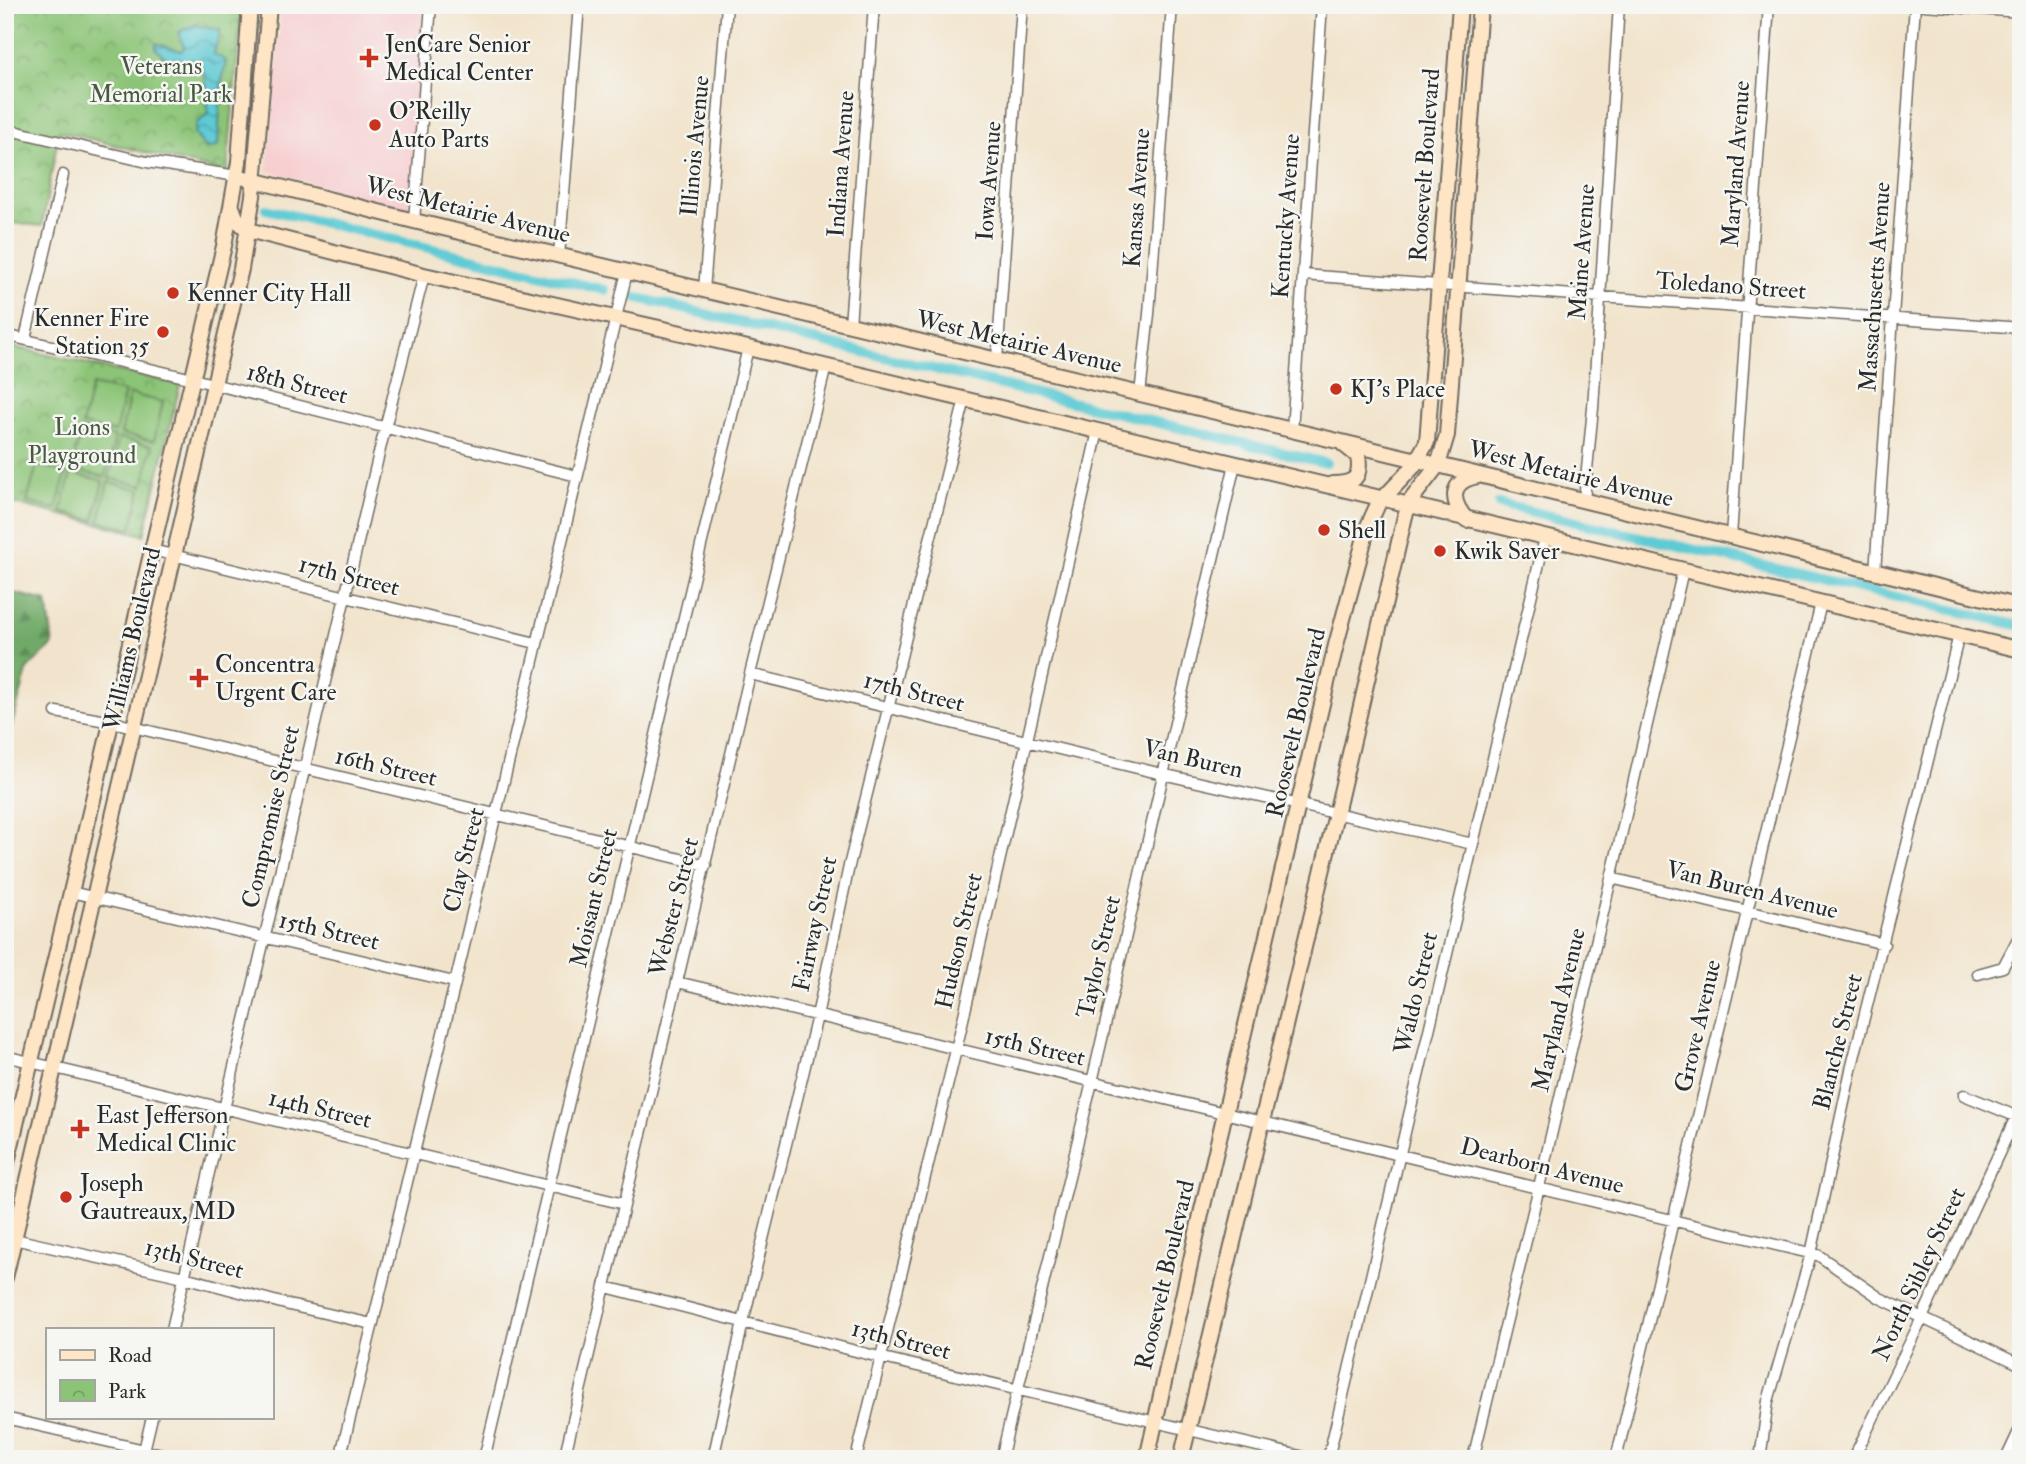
<svg xmlns="http://www.w3.org/2000/svg" width="2026" height="1464" font-family="'IM FELL Double Pica',serif">
<style>
.built{fill:#f7cfd1}
.forest{fill:url(#forest-firs);stroke:#4e6a4a;stroke-width:2}
.park{fill:url(#park-crowns);stroke:#5c7851;stroke-width:2}
.garden{fill:#8cc477;stroke:#5c7851;stroke-width:2}
.water{fill:url(#water-waves);stroke:#447a80;stroke-width:2}
.lines{fill:none;stroke-linecap:round;stroke-linejoin:round}
.canal{stroke:#5dcad4;stroke-width:10}
.street-casing{stroke:#716c63;stroke-width:13}
.secondary-casing{stroke:#716c63;stroke-width:18}
.street{stroke:#fff;stroke-width:10}
.secondary{stroke:#fee5c5;stroke-width:14}
.poi-dot{fill:#c8321e;stroke:#f6f6f2;stroke-width:2.5}
.labels{text-anchor:middle;dominant-baseline:central;stroke-width:5;stroke-linejoin:round;paint-order:stroke}
.poi-label{font-size:24px;fill:#2b2b2b;stroke:#f6f6f2;text-anchor:start}
.park-label{font-size:24px;fill:#485942;stroke:#f6f6f2}
.street-label{font-size:24px;fill:#2b2b2b;stroke:#f6f6f2}
</style>
<defs>
<pattern id="forest-firs" width="22" height="20" patternUnits="userSpaceOnUse" patternTransform="scale(1.75)"><rect width="22" height="20" fill="#71aa68"/><path d="M5 1l3.5 6h-7zM16 11l3.5 6h-7z" fill="#5d8b56"/></pattern>
<pattern id="park-crowns" width="20" height="18" patternUnits="userSpaceOnUse" patternTransform="scale(1.75)"><rect width="20" height="18" fill="#8cc477"/><path d="M2 6a3 3 0 1 1 6 0M12 15a3 3 0 1 1 6 0" fill="none" stroke="#739f62"/></pattern>
<pattern id="water-waves" width="16" height="10" patternUnits="userSpaceOnUse" patternTransform="scale(1.75)"><rect width="16" height="10" fill="#5dcad4"/><path d="M0 5q4-4 8 0t8 0" fill="none" stroke="#4da4ac"/></pattern>
</defs>
<rect width="100%" height="100%" fill="#f6f6f2"/>
<filter id="ink" filterUnits="userSpaceOnUse"><feTurbulence type="fractalNoise" baseFrequency=".0143" numOctaves="2"/><feDisplacementMap in="SourceGraphic" scale="14" xChannelSelector="R" yChannelSelector="G"/><feConvolveMatrix kernelMatrix="1 2 1 2 8 2 1 2 1" color-interpolation-filters="sRGB"/></filter>
<filter id="wash" filterUnits="userSpaceOnUse"><feTurbulence type="fractalNoise" baseFrequency=".00686" numOctaves="4" result="noise"/><feDisplacementMap in="SourceGraphic" scale="28" xChannelSelector="R" yChannelSelector="G"/><feGaussianBlur stdDeviation="1.57" result="paint"/><feColorMatrix in="noise" values="0 0 0 0 0 0 0 0 0 0 0 0 0 0 0 0 0 1.4 0 .05"/><feComposite in="paint" operator="in"/></filter>
<g filter="url(#wash)">
<rect width="100%" height="100%" fill="#f2e4cc"/>
<path class="built" d="M 282,5 L 423,5 L 411,211 L 267,171 Z"/>
<path class="forest" d="M 5,591 L 47,601 L 53,645 L 28,668 L 5,749 Z"/>
<path class="park" d="M 5,5 L 242,5 L 227,173 L 59,131 L 42,226 L 5,222 Z
M 5,345 L 180,385 L 144,535 L 5,501 Z"/>
<path class="garden" d="M 92,385 L 125,392 L 115,432 L 82,425 Z
M 130,394 L 163,402 L 154,441 L 121,434 Z
M 81,429 L 115,437 L 105,477 L 72,469 Z
M 119,438 L 152,446 L 143,486 L 109,478 Z
M 37,465 L 66,473 L 56,509 L 27,502 Z
M 71,473 L 103,481 L 94,520 L 61,512 Z
M 108,482 L 141,490 L 131,529 L 99,521 Z"/>
<path class="water" d="M 194,25 L 220,30 C 220,39 215,45 214,54 L 226,61 L 221,86 L 218,145 L 212,148 L 206,148 L 194,133 L 197,123 L 208,114 L 206,81 L 200,61 C 181,54 179,73 156,49 L 156,43 L 181,51 L 184,48 L 179,32 Z"/>
<g class="lines">
<path class="canal" d="M 266,209 L 605,290
M 634,297 L 1326,463
M 1499,504 L 2021,626"/>
</g>
</g>
<g filter="url(#ink)">
<g class="lines">
<g class="street-casing">
<path id="street" d="M 1924,5 L 2021,12
M 5,129 L 147,162 L 237,176
M 414,221 L 431,5
M 559,256 L 579,5
M 1303,275 L 2021,328
M 704,290 L 727,5
M 850,325 L 874,5
M 5,335 L 193,379 L 577,476
M 25,339 L 63,175
M 997,360 L 1022,5
M 1140,394 L 1149,314 L 1172,5
M 1292,430 L 1322,5
M 1584,500 L 1593,408 L 1619,5
M 1731,536 L 1769,5
M 152,550 L 536,643
M 1875,572 L 1915,5
M 750,674 L 1162,774 L 1473,844
M 56,712 L 112,722 L 706,865
M 1611,878 L 1884,944
M 71,892 L 454,982
M 1978,974 L 2003,967 L 2021,933
M 677,982 L 1818,1255 L 1880,1298 L 2021,1365
M 5,1056 L 624,1204
M 1964,1095 L 2020,1118
M 5,1237 L 184,1277 L 289,1305 L 372,1324
M 606,1287 L 879,1357 L 1313,1459
M 172,1329 L 385,428 L 424,275
M 5,1418 L 184,1459
M 142,1459 L 152,1417
M 340,1459 L 627,272
M 484,1459 L 748,348
M 564,1459 L 750,674 L 826,366
M 713,1459 L 743,1322 L 817,1016 L 849,866 L 965,399
M 856,1459 L 956,1050 L 1098,431
M 1001,1459 L 1092,1082 L 1235,464
M 1328,1459 L 1545,538
M 1473,1459 L 1539,1187 L 1683,570
M 1616,1459 L 1821,603
M 1760,1459 L 1768,1401 L 1811,1254 L 1851,1070 L 1959,635
M 1853,1459 L 1922,1318 L 2021,1106
M 2006,1459 L 2021,1427"/>
</g>
<g class="secondary-casing">
<path id="secondary" d="M 237,176 L 414,221 L 1438,465 L 2021,607
M 232,207 L 237,220 L 248,230 L 424,275 L 748,348 L 2021,650
M 1332,484 C 1353,484 1362,479 1358,456 L 1343,444
M 1467,520 C 1450,501 1449,481 1478,476
M 5,1171 L 224,246 L 239,162 L 250,5
M 5,1278 L 241,269 L 253,196 L 269,5
M 1147,1459 L 1202,1210 L 1336,645 L 1368,526 L 1378,504 L 1413,467 L 1427,442 L 1460,5
M 1181,1459 L 1336,814 L 1405,516 L 1411,500 L 1438,465 L 1447,435 L 1480,5"/>
</g>
<use href="#street" class="street"/>
<use href="#secondary" class="secondary"/>
</g>
</g>
<g class="poi-dot">
<path d="M365.5 47.5h7v7h7v7h-7v7h-7v-7h-7v-7h7z"/>
<circle cx="375" cy="125" r="7"/>
<circle cx="173" cy="293" r="7"/>
<circle cx="163" cy="332" r="7"/>
<circle cx="1336" cy="389" r="7"/>
<circle cx="1324" cy="530" r="7"/>
<circle cx="1440" cy="551" r="7"/>
<path d="M195.5 667.5h7v7h7v7h-7v7h-7v-7h-7v-7h7z"/>
<path d="M76.5 1118.5h7v7h7v7h-7v7h-7v-7h-7v-7h7z"/>
<circle cx="66" cy="1197" r="7"/>
</g>
<g class="labels">
<g class="poi-label">
<text x="385" y="44">JenCare Senior<tspan x="385" dy="28">Medical Center</tspan></text>
<text x="389" y="111">O'Reilly<tspan x="389" dy="28">Auto Parts</tspan></text>
<text x="187" y="293">Kenner City Hall</text>
<text x="149" y="318" text-anchor="end">Kenner Fire<tspan x="149" dy="28">Station 35</tspan></text>
<text x="1350" y="389">KJ's Place</text>
<text x="1338" y="530">Shell</text>
<text x="1454" y="551">Kwik Saver</text>
<text x="215" y="664">Concentra<tspan x="215" dy="28">Urgent Care</tspan></text>
<text x="96" y="1115">East Jefferson<tspan x="96" dy="28">Medical Clinic</tspan></text>
<text x="80" y="1183">Joseph<tspan x="80" dy="28">Gautreaux, MD</tspan></text>
</g>
<g class="park-label">
<text x="161" y="66">Veterans<tspan x="161" dy="28">Memorial Park</tspan></text>
<text x="82" y="427">Lions<tspan x="82" dy="28">Playground</tspan></text>
</g>
<g class="street-label">
<text transform="translate(695 146) rotate(-85)">Illinois Avenue</text>
<text transform="translate(841 164) rotate(-86)">Indiana Avenue</text>
<text transform="translate(1736 164) rotate(-86)">Maryland Avenue</text>
<text transform="translate(1425 165) rotate(-86)">Roosevelt Boulevard</text>
<text transform="translate(989 181) rotate(-86)">Iowa Avenue</text>
<text transform="translate(1137 198) rotate(-86)">Kansas Avenue</text>
<text transform="translate(468 210) rotate(14)">West Metairie Avenue</text>
<text transform="translate(1286 216) rotate(-86)">Kentucky Avenue</text>
<text transform="translate(1582 252) rotate(-86)">Maine Avenue</text>
<text transform="translate(1731 286) rotate(4)">Toledano Street</text>
<text transform="translate(1875 287) rotate(-86)">Massachusetts Avenue</text>
<text transform="translate(1019 342) rotate(13)">West Metairie Avenue</text>
<text transform="translate(297 384) rotate(14)">18th Street</text>
<text transform="translate(1571 474) rotate(14)">West Metairie Avenue</text>
<text transform="translate(349 576) rotate(14)">17th Street</text>
<text transform="translate(132 639) rotate(-77)">Williams Boulevard</text>
<text transform="translate(914 692) rotate(14)">17th Street</text>
<text transform="translate(1296 723) rotate(-77)">Roosevelt Boulevard</text>
<text transform="translate(1193 759) rotate(13)">Van Buren</text>
<text transform="translate(386 767) rotate(13)">16th Street</text>
<text transform="translate(271 817) rotate(-77)">Compromise Street</text>
<text transform="translate(464 860) rotate(-76)">Clay Street</text>
<text transform="translate(1752 890) rotate(14)">Van Buren Avenue</text>
<text transform="translate(594 898) rotate(-77)">Moisant Street</text>
<text transform="translate(674 907) rotate(-76)">Webster Street</text>
<text transform="translate(815 924) rotate(-78)">Fairway Street</text>
<text transform="translate(329 931) rotate(13)">15th Street</text>
<text transform="translate(959 941) rotate(-77)">Hudson Street</text>
<text transform="translate(1099 957) rotate(-77)">Taylor Street</text>
<text transform="translate(1416 993) rotate(-77)">Waldo Street</text>
<text transform="translate(1559 1010) rotate(-77)">Maryland Avenue</text>
<text transform="translate(1698 1026) rotate(-77)">Grove Avenue</text>
<text transform="translate(1838 1042) rotate(-76)">Blanche Street</text>
<text transform="translate(1035 1047) rotate(13)">15th Street</text>
<text transform="translate(320 1109) rotate(13)">14th Street</text>
<text transform="translate(1542 1166) rotate(14)">Dearborn Avenue</text>
<text transform="translate(194 1259) rotate(14)">13th Street</text>
<text transform="translate(1919 1274) rotate(-65)">North Sibley Street</text>
<text transform="translate(1165 1275) rotate(-77)">Roosevelt Boulevard</text>
<text transform="translate(901 1340) rotate(14)">13th Street</text>
</g>
</g>
<rect width="2026" height="1464" fill="none" stroke="#f6f6f2" stroke-width="28"/>
<rect x="46" y="1328" width="228" height="91" fill="#f6f6f2" stroke="#a5a5a2" stroke-width="2"/>
<rect x="60" y="1350" width="35" height="10" fill="#fee5c5" stroke="#a5a5a2" stroke-width="2"/>
<text x="108" y="1362" font-size="21" fill="#2b2b2b">Road</text>
<rect x="60" y="1380" width="35" height="21" fill="url(#park-crowns)" stroke="#a5a5a2" stroke-width="2"/>
<text x="108" y="1398" font-size="21" fill="#2b2b2b">Park</text>
</svg>
